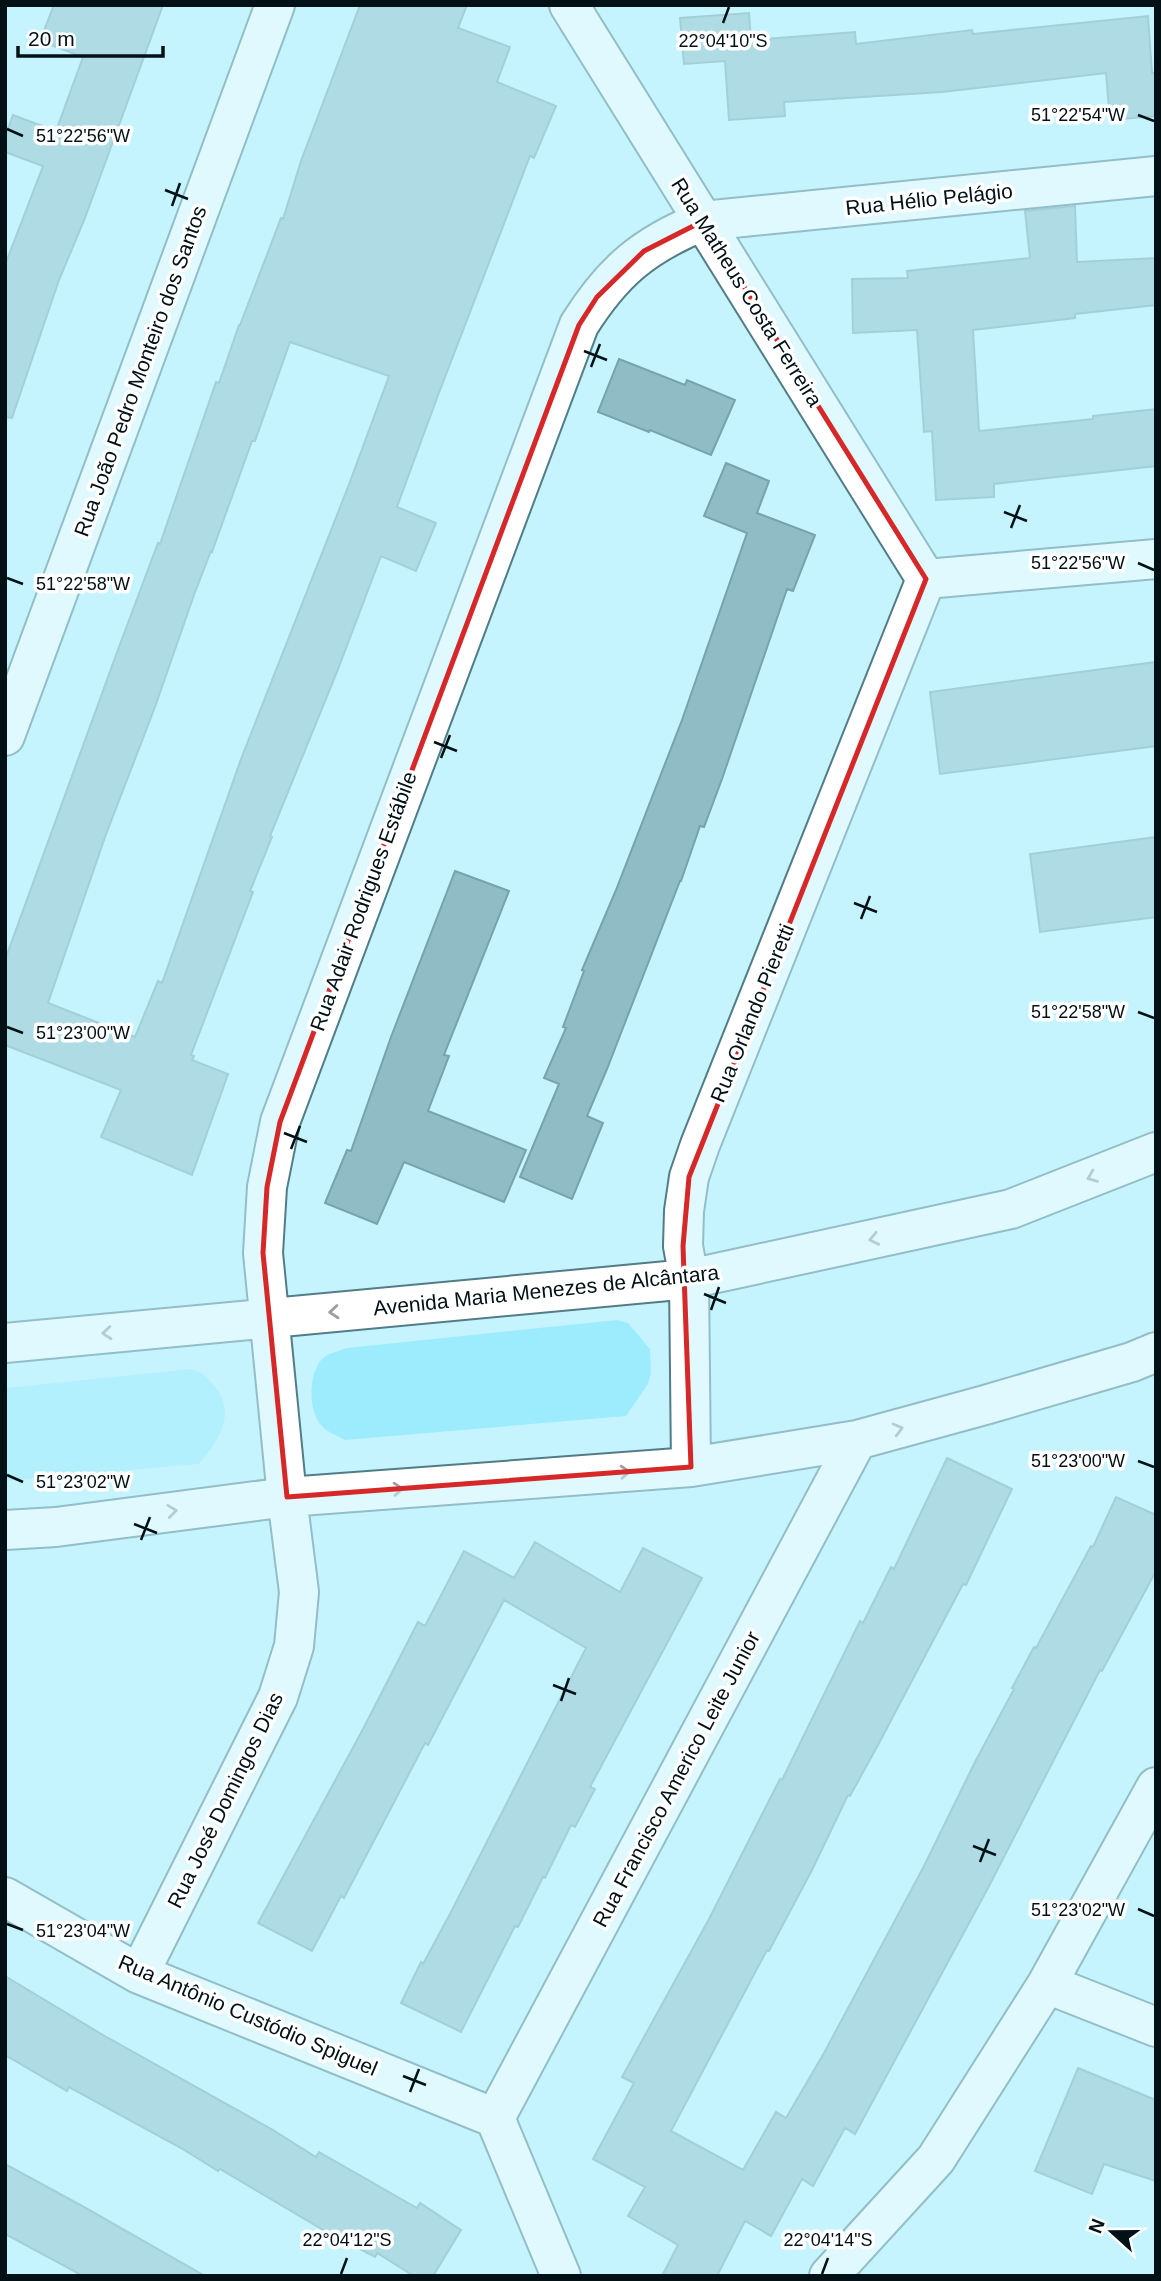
<svg xmlns="http://www.w3.org/2000/svg" width="1161" height="2281" font-family="Helvetica,sans-serif">
<style>
.green{fill:#9cecfe}
.building{fill:#90bcc6;stroke:#78a3ad;stroke-width:2;fill-rule:evenodd}
.lines{fill:none;stroke-linecap:round;stroke-linejoin:round}
.minor-casing{stroke:#527c86;stroke-width:42}
.minor{stroke:#fff;stroke-width:38}
.oneway{stroke:#9aa0a1}
.marked{fill:none;stroke:#d62828;stroke-width:5;stroke-linejoin:round}
.ticks{fill:none;stroke:#021115;stroke-width:2.5}
.labels{text-anchor:middle;dominant-baseline:central;stroke-width:7;stroke-linejoin:round;paint-order:stroke}
.street-label{font-size:21px;fill:#021115;stroke:#fff}
.ticks-label{font-size:18px;text-anchor:middle;fill:#021115;stroke:#fff;stroke-width:7;stroke-linejoin:round;paint-order:stroke}
</style>
<rect width="100%" height="100%" fill="#c6f4fe"/>
<path class="green" d="M 617,1320 L 628,1323 L 650,1349 L 651,1373 L 648,1384 L 626,1416 L 345,1440 C 338,1436 327,1432 322,1426 C 308,1412 308,1374 322,1359 C 328,1353 339,1351 347,1348 Z
M 191,1369 C 202,1372 206,1376 213,1384 C 238,1413 219,1440 199,1464 L 5,1481 L 5,1388 Z"/>
<path class="building" d="M 54,5 L 163,5 L 85,218 L 59,280 L 12,418 L 5,417 L 5,265 L 43,166 L 5,152 L 5,137 L 13,115 L 56,131 L 83,57 L 40,41 Z
M 360,5 L 467,5 L 458,28 L 510,47 L 497,82 L 556,106 L 534,158 L 530,156 L 437,398 L 397,507 L 436,523 L 416,571 L 381,556 L 337,672 L 270,836 L 272,837 L 250,891 L 253,892 L 191,1055 L 194,1056 L 192,1060 L 228,1074 L 192,1175 L 101,1137 L 121,1090 L 5,1045 L 5,960 L 116,655 L 158,543 L 160,544 L 216,382 L 219,383 L 239,325 L 240,325 L 281,218 L 283,219 L 301,161 ZM 290,342 L 389,376 L 348,487 L 241,759 L 162,983 L 158,981 L 135,1037 L 48,1003 L 105,837 L 155,707 L 194,595 L 211,551 L 212,552 L 252,441 L 255,441 Z
M 749,13 L 751,40 L 855,32 L 856,44 L 972,30 L 973,34 L 1148,16 L 1152,73 L 1156,73 L 1156,116 L 1110,120 L 1106,73 L 942,92 L 784,102 L 785,116 L 729,120 L 725,61 L 684,64 L 680,18 Z
M 1075,206 L 1077,262 L 1156,258 L 1156,305 L 1075,314 L 1075,318 L 973,330 L 979,431 L 1093,419 L 1093,416 L 1156,409 L 1156,466 L 994,484 L 994,497 L 936,500 L 932,431 L 924,432 L 917,330 L 853,333 L 852,279 L 908,278 L 907,271 L 1030,258 L 1025,211 Z
M 619,359 L 685,385 L 687,380 L 735,400 L 711,455 L 650,430 L 649,432 L 598,412 Z
M 726,463 L 769,481 L 757,513 L 815,535 L 793,591 L 787,589 L 722,779 L 704,827 L 700,826 L 681,881 L 680,881 L 607,1069 L 587,1116 L 603,1123 L 572,1199 L 520,1177 L 559,1084 L 544,1078 L 566,1028 L 563,1027 L 584,971 L 582,970 L 616,890 L 682,720 L 747,533 L 704,516 Z
M 1156,662 L 1156,746 L 940,774 L 930,692 Z
M 1156,837 L 1156,917 L 1040,932 L 1030,854 Z
M 455,871 L 509,891 L 444,1055 L 449,1056 L 428,1111 L 526,1150 L 504,1202 L 404,1162 L 377,1224 L 325,1203 L 347,1150 L 351,1151 L 391,1037 Z
M 947,1458 L 1012,1489 L 966,1585 L 963,1584 L 878,1745 L 850,1796 L 848,1795 L 812,1870 L 769,1951 L 767,1950 L 671,2131 L 743,2170 L 776,2112 L 786,2118 L 824,2053 L 924,1866 L 975,1762 L 1014,1689 L 1012,1688 L 1034,1647 L 1036,1648 L 1091,1546 L 1093,1547 L 1116,1497 L 1156,1515 L 1156,1571 L 1102,1671 L 1100,1670 L 988,1888 L 855,2134 L 845,2128 L 813,2186 L 802,2179 L 771,2236 L 745,2221 L 717,2276 L 662,2276 L 678,2245 L 628,2216 L 645,2187 L 593,2159 L 634,2083 L 622,2077 L 709,1919 L 780,1779 L 782,1780 L 860,1621 L 863,1623 L 891,1567 L 894,1569 Z
M 535,1542 L 620,1592 L 643,1548 L 702,1578 L 590,1787 L 595,1789 L 575,1827 L 571,1825 L 545,1878 L 543,1877 L 518,1927 L 515,1926 L 461,2032 L 401,2003 L 421,1962 L 423,1964 L 451,1912 L 586,1648 L 504,1600 L 428,1745 L 425,1743 L 344,1898 L 341,1896 L 312,1951 L 258,1923 L 363,1729 L 418,1622 L 425,1626 L 464,1551 L 514,1578 Z
M 5,1976 L 103,2035 L 273,2130 L 316,2157 L 319,2152 L 417,2208 L 420,2203 L 461,2230 L 433,2276 L 414,2276 L 377,2253 L 375,2257 L 323,2230 L 220,2169 L 218,2171 L 181,2148 L 69,2087 L 67,2091 L 5,2055 Z
M 1078,2068 L 1156,2100 L 1156,2181 L 1104,2164 L 1092,2194 L 1035,2171 Z
M 5,2164 L 84,2207 L 205,2276 L 83,2276 L 5,2234 Z"/>
<g class="lines">
<g class="minor-casing">
<path id="minor" d="M 569,5 L 926,579
M 926,579 L 1156,559
M 5,736 L 275,5
M 5,1343 L 689,1279 L 1011,1209 L 1156,1152
M 691,1467 L 689,1279 L 683,1246 L 684,1211 L 689,1177 L 700,1145 L 926,579
M 5,1530 L 56,1527 L 287,1497 L 691,1467 L 857,1440 L 985,1405 L 1132,1362 L 1156,1352
M 5,1897 L 139,1974 L 495,2118 L 561,2276
M 139,1974 L 278,1697 L 294,1646 L 299,1592 L 287,1497 L 263,1253 L 267,1187 L 280,1122 L 579,325 C 613,271 644,245 703,221 L 1156,176
M 1047,1984 L 1156,2027
M 495,2118 L 857,1440
M 829,2276 L 936,2159 L 1047,1984 L 1156,1787"/>
</g>
<use href="#minor" class="minor"/>
</g>
<defs><path id="oneway-chevron" d="M-2-3.5L2.5 0L-2 3.5" fill="none" stroke-width="1.6" stroke-linecap="round" stroke-linejoin="round" transform="scale(1.75)"/></defs>
<g class="oneway">
<use href="#oneway-chevron" transform="translate(1092 1177) rotate(158)"/>
<use href="#oneway-chevron" transform="translate(874 1239) rotate(168)"/>
<use href="#oneway-chevron" transform="translate(334 1312) rotate(175)"/>
<use href="#oneway-chevron" transform="translate(107 1333) rotate(175)"/>
<use href="#oneway-chevron" transform="translate(898 1429) rotate(-15)"/>
<use href="#oneway-chevron" transform="translate(625 1472) rotate(-4)"/>
<use href="#oneway-chevron" transform="translate(398 1489) rotate(-4)"/>
<use href="#oneway-chevron" transform="translate(172 1511) rotate(-7)"/>
</g>
<path d="M0 0H1161V2281H0ZM 703,221 L 926,579 L 689,1177 L 683,1246 L 691,1467 L 287,1497 L 263,1253 L 267,1187 L 280,1122 L 579,325 L 597,297 L 644,251 Z" fill="#c6f4fe" fill-opacity=".55" fill-rule="evenodd"/>
<path class="marked" d="M 703,221 L 926,579 L 689,1177 L 683,1246 L 691,1467 L 287,1497 L 263,1253 L 267,1187 L 280,1122 L 579,325 L 597,297 L 644,251 Z"/>
<path class="ticks" d="M 723,23 L 729,7M 1138,115 L 1154,121M 7,129 L 23,136M 165,190 L 188,199M 172,206 L 180,183M 584,351 L 607,360M 591,367 L 600,344M 1004,512 L 1027,521M 1011,528 L 1020,505M 1138,563 L 1154,570M 7,578 L 23,584M 434,742 L 457,751M 441,758 L 450,735M 854,903 L 877,912M 861,919 L 870,896M 1138,1012 L 1154,1018M 7,1027 L 23,1033M 284,1133 L 307,1142M 291,1149 L 300,1126M 704,1294 L 726,1303M 711,1310 L 719,1287M 1138,1461 L 1154,1467M 7,1475 L 23,1482M 134,1524 L 157,1533M 141,1540 L 150,1517M 553,1685 L 576,1694M 561,1701 L 569,1678M 973,1846 L 996,1855M 980,1862 L 989,1839M 1138,1909 L 1154,1916M 7,1924 L 23,1930M 403,2076 L 426,2085M 410,2092 L 419,2069M 341,2274 L 347,2258M 822,2274 L 828,2258"/>
<g class="labels">
<g class="street-label">
<text transform="translate(929 199) rotate(-6)">Rua Hélio Pelágio</text>
<text transform="translate(747 292) rotate(58)">Rua Matheus Costa Ferreira</text>
<text transform="translate(140 371) rotate(-70)">Rua João Pedro Monteiro dos Santos</text>
<text transform="translate(363 901) rotate(-70)">Rua Adair Rodrigues Estábile</text>
<text transform="translate(752 1013) rotate(-68)">Rua Orlando Pieretti</text>
<text transform="translate(546 1290) rotate(-6)">Avenida Maria Menezes de Alcântara</text>
<text transform="translate(676 1779) rotate(-62)">Rua Francisco Americo Leite Junior</text>
<text transform="translate(225 1800) rotate(-64)">Rua José Domingos Dias</text>
<text transform="translate(248 2015) rotate(23)">Rua Antônio Custódio Spiguel</text>
</g>
</g>
<g class="ticks-label">
<text x="723" y="47">22°04'10"S</text>
<text x="1078" y="121">51°22'54"W</text>
<text x="83" y="142">51°22'56"W</text>
<text x="1078" y="569">51°22'56"W</text>
<text x="83" y="590">51°22'58"W</text>
<text x="1078" y="1018">51°22'58"W</text>
<text x="83" y="1039">51°23'00"W</text>
<text x="1078" y="1467">51°23'00"W</text>
<text x="83" y="1488">51°23'02"W</text>
<text x="1078" y="1916">51°23'02"W</text>
<text x="83" y="1937">51°23'04"W</text>
<text x="347" y="2246">22°04'12"S</text>
<text x="828" y="2246">22°04'14"S</text>
</g>
<rect width="1161" height="2281" fill="none" stroke="#021115" stroke-width="14"/>
<g transform="translate(1112 2232) rotate(291)" stroke="#ffffff" stroke-width="5" paint-order="stroke">
<path d="M0-5L12 26L0 18L-12 26Z" fill="#021115"/>
<text y="-10" font-size="19" font-weight="bold" text-anchor="middle" fill="#021115">N</text>
</g>
<path d="M18 46v10h145v-10" fill="none" stroke="#021115" stroke-width="3.5"/>
<text x="28" y="46" font-size="21" fill="#021115" stroke="#ffffff" stroke-width="5" paint-order="stroke">20 m</text>
</svg>
